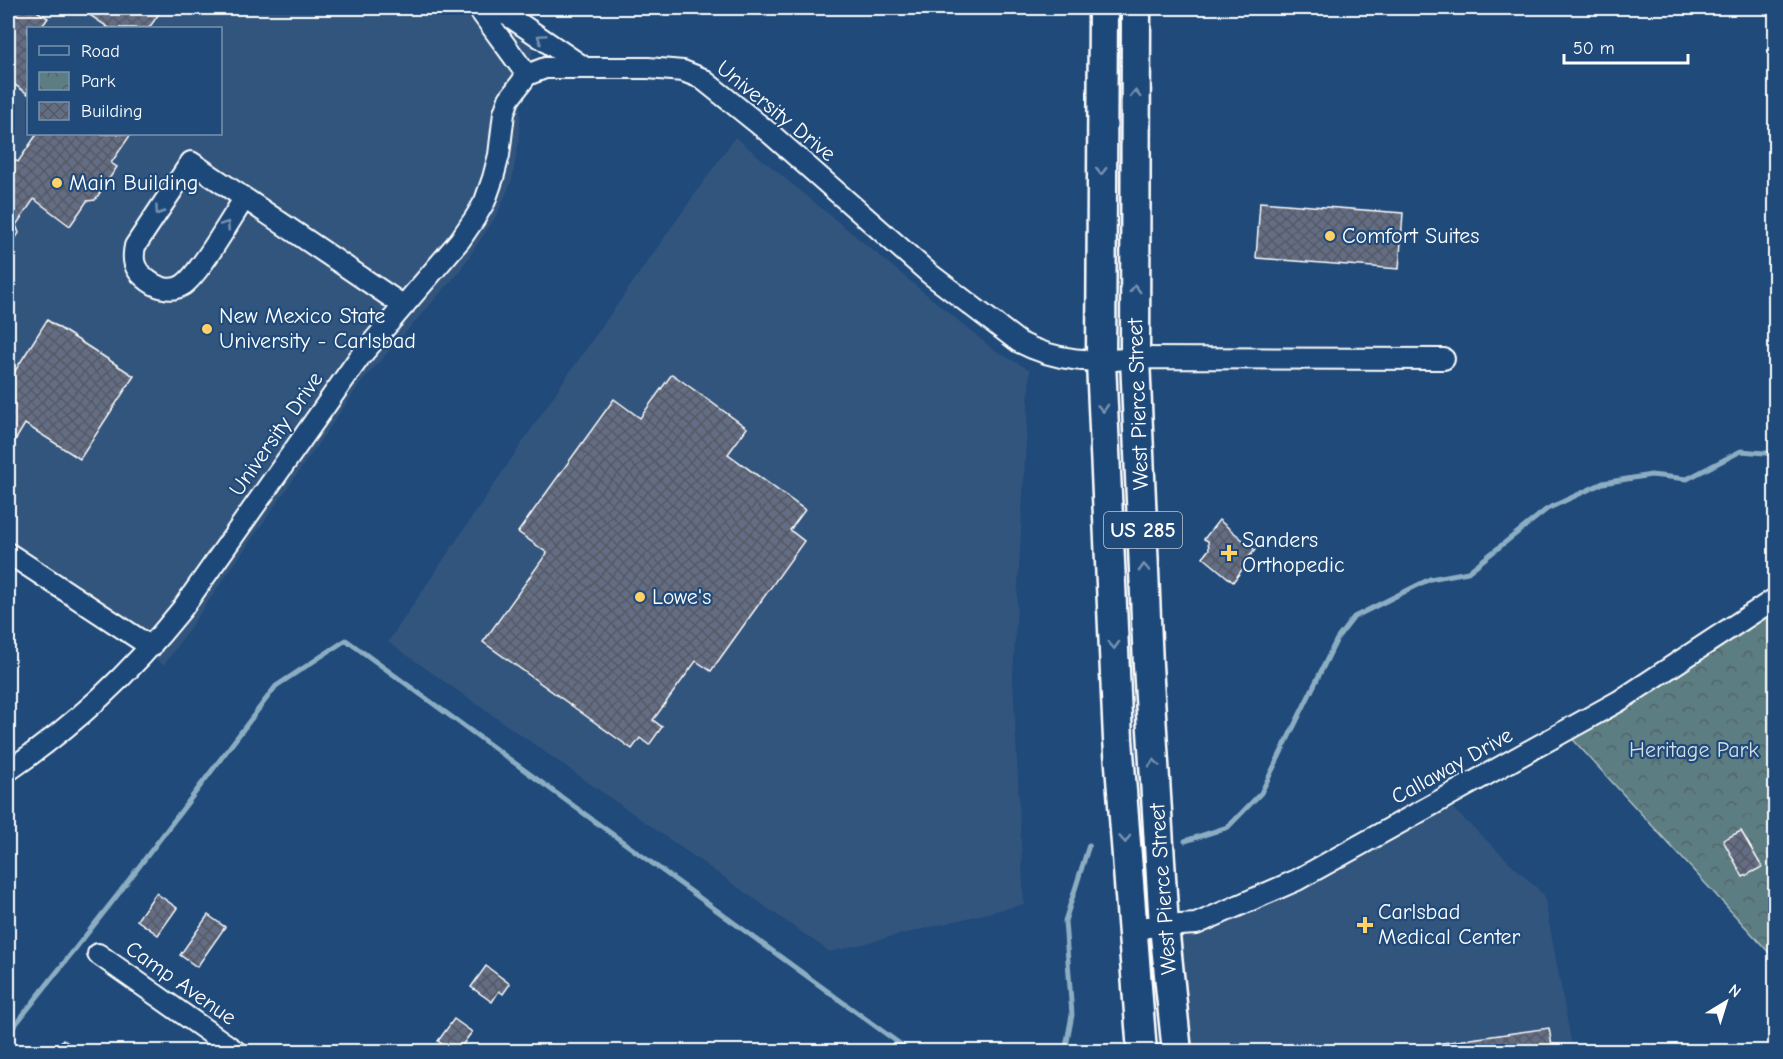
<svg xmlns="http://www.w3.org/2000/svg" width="1783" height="1059" font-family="'Comic Neue',sans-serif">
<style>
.built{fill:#33547d;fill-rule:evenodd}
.park{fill:url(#park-crowns);stroke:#aebec0;stroke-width:1.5}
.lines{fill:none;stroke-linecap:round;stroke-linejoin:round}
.stream{stroke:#8cadc2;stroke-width:5}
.building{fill:url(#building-cross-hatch);stroke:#fff;stroke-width:1.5}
.minor-casing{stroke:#fff;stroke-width:24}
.highway-casing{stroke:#fff;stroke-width:33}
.minor{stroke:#1f4a7a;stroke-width:20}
.highway{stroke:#1f4a7a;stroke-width:28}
.oneway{stroke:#7992af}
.poi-dot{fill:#ffd166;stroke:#1f4a7a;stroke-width:2}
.labels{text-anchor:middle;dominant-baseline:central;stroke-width:4.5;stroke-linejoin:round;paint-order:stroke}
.shield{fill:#1f4a7a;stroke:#bcc9d7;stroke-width:1.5}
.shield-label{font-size:21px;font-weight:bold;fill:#fff}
.street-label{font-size:22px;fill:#fff;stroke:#1f4a7a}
.poi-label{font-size:22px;fill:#fff;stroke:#1f4a7a;text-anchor:start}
.park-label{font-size:22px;fill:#d6dee0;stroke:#1f4a7a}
</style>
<defs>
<pattern id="park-crowns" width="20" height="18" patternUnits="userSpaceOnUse" patternTransform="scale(1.5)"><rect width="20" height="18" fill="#5c7d82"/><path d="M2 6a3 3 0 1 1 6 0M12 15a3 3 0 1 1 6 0" fill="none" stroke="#546467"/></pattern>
<pattern id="building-cross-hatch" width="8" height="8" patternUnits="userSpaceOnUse" patternTransform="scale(1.5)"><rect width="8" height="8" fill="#636d84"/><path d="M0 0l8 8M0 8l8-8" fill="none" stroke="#555962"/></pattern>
</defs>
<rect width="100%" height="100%" fill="#1f4a7a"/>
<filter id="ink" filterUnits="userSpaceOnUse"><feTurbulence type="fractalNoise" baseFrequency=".0167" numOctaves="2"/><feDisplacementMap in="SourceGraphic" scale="12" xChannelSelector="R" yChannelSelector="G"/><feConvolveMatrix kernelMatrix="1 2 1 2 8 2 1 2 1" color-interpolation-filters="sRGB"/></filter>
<g filter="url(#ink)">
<path class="built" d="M 8,8 L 504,8 L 537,28 L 525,96 L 521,102 L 519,140 L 512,180 L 498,213 L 459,272 L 360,384 L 164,665 L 8,563 ZM 28,28 L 220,28 L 220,134 L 28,134 Z
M 735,137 L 994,350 L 1030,370 L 1013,677 L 1024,904 L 830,952 L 388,642 L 567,376 Z
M 1443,799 L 1544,895 L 1572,1046 L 1582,1051 L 1177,1051 L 1164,926 L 1196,924 Z"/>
<path class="park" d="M 1775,598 L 1775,959 L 1565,731 Z"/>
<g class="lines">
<path class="stream" d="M 1185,841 L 1228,827 L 1261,793 L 1337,639 L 1354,617 L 1430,579 L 1468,572 L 1547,509 L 1603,483 L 1651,475 L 1687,479 L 1741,451 L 1776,454
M 8,1034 L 116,897 L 276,686 L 346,640 L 911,1052
M 1065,1052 L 1072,1015 L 1065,921 L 1089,845"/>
</g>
<path class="building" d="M 8,8 L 32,8 L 48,18 L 41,28 L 28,28 L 28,94 L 8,80 Z
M 79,8 L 163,8 L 149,28 L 107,28 L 108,27 Z
M 37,134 L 131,134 L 111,163 L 117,167 L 95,200 L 87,201 L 70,226 L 34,199 L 16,225 L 19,233 L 8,250 L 8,155 L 18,162 Z
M 1260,202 L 1403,213 L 1399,269 L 1256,258 Z
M 47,320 L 134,376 L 80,459 L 25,424 L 11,447 L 8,444 L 8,382 Z
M 672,374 L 747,428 L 728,454 L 805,510 L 790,530 L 804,541 L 711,671 L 696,661 L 653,720 L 662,727 L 649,745 L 640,738 L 632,749 L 483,642 L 547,553 L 518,532 L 614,399 L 640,418 Z
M 1219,520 L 1255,550 L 1242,565 L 1244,567 L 1233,582 L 1203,557 L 1209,549 L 1208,541 L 1204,539 Z
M 1741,831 L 1762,867 L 1743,877 L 1723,840 Z
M 156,893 L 177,908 L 158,935 L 137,920 Z
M 208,915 L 225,927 L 197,967 L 180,955 Z
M 486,966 L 510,984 L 503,994 L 499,991 L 492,1002 L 471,987 Z
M 454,1019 L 472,1032 L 457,1052 L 453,1052 L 438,1041 Z
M 1549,1028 L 1553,1052 L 1437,1052 L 1436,1044 Z
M 63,1039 L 79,1052 L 53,1052 Z"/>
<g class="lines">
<g class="minor-casing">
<path id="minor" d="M 478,8 L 527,75
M 497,8 L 585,68
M 244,199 C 232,217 199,275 183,285 C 171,293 155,287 145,278 C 134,269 132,260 135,246 L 191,162 L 404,306
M 8,553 L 151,647
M 8,771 C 77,723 129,675 182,609 L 359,358 L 460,240 L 475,218 L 485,201 L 493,178 L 499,155 L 504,113 L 509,99 L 527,75 L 545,68 L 648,68 L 683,71 L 701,78 L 772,135 L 930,274 L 1019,342 C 1057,362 1093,363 1135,358 L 1444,359
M 1132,928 L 1196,924 L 1297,880 L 1619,701 L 1776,598
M 98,954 L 237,1052"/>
</g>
<g class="highway-casing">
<path id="highway" d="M 1103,8 L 1101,362 L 1118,739 L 1142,1052
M 1136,8 L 1135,358 L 1148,665 L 1164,926 L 1177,1052"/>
</g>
<use href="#minor" class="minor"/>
<use href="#highway" class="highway"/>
</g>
<defs><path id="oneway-chevron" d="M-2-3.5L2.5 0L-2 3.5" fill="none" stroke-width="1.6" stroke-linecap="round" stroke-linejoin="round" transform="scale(1.5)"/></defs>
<g class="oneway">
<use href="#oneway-chevron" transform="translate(541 38) rotate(-146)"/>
<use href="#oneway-chevron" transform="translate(1135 94) rotate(-90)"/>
<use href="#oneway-chevron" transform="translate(1101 171) rotate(90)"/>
<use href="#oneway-chevron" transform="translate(159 211) rotate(124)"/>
<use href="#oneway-chevron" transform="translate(226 225) rotate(-56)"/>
<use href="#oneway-chevron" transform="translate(1135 289) rotate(-90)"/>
<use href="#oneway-chevron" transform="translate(1103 408) rotate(87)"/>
<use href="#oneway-chevron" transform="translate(1144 568) rotate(-92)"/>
<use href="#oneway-chevron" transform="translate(1114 645) rotate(88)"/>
<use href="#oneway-chevron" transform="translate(1154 763) rotate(-94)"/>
<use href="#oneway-chevron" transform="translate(1125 839) rotate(86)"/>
</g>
</g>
<g class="poi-dot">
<circle cx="57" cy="183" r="6"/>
<circle cx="1330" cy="236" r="6"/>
<circle cx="207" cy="329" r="6"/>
<path d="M1226 544h6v6h6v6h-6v6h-6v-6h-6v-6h6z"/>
<circle cx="640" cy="597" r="6"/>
<path d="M1362 916h6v6h6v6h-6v6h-6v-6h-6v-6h6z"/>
</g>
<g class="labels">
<rect class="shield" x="1104" y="512" width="78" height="36" rx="4.5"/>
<g class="shield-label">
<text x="1143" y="530">US 285</text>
</g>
<g class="street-label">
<text transform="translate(776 111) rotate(39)">University Drive</text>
<text transform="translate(1138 404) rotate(-92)">West Pierce Street</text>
<text transform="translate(276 434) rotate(-55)">University Drive</text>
<text transform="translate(1452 766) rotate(-29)">Callaway Drive</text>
<text transform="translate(1163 889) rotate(-94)">West Pierce Street</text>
<text transform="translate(181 983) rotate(35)">Camp Avenue</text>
</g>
<g class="poi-label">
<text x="69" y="183">Main Building</text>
<text x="1342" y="236">Comfort Suites</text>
<text x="219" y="316">New Mexico State<tspan x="219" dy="25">University - Carlsbad</tspan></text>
<text x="1242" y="540">Sanders<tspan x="1242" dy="25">Orthopedic</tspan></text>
<text x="652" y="597">Lowe's</text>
<text x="1378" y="912">Carlsbad<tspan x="1378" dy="25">Medical Center</tspan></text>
</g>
<g class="park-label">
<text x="1694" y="750">Heritage Park</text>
</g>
</g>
<rect width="1783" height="1059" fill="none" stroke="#1f4a7a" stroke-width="30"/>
<rect x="15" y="15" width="1753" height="1029" fill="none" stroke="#fff" stroke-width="2" filter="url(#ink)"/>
<rect x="27" y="27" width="195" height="108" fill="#1f4a7a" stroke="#7992af" stroke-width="1.5"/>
<rect x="39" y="46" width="30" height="9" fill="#1f4a7a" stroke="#7992af" stroke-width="1.5"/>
<text x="81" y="57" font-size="18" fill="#ffffff">Road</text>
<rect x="39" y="72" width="30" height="18" fill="url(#park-crowns)" stroke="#7992af" stroke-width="1.5"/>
<text x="81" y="87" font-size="18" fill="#ffffff">Park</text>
<rect x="39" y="102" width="30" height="18" fill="url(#building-cross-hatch)" stroke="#7992af" stroke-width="1.5"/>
<text x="81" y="117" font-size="18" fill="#ffffff">Building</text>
<g transform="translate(1726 1002) rotate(38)" stroke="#1f4a7a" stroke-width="4.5" paint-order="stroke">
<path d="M0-4.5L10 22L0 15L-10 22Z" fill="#ffffff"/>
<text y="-9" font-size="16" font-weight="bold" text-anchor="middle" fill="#ffffff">N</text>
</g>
<path d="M1564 54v9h124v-9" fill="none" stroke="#ffffff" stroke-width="3"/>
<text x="1573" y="54" font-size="18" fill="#ffffff" stroke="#1f4a7a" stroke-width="4.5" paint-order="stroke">50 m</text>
</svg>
